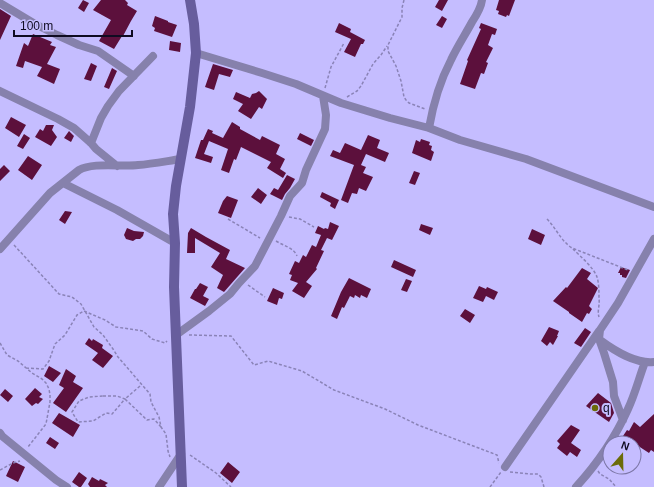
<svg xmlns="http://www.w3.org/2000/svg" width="654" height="487" font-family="Helvetica,sans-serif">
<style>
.building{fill:#5c103c}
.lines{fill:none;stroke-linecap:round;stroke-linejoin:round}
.path{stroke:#8a83b7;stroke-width:1.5;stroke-dasharray:3 2;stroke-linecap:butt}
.street{stroke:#8681ac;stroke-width:8}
.secondary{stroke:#675d9d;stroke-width:10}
.poi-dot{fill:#6b6b09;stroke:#c5bdff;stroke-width:1.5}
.labels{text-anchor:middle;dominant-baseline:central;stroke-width:4;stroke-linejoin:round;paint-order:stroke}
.poi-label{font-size:12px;fill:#0f0b21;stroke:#c5bdff;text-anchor:start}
</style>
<rect width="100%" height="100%" fill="#c5bdff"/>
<path class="building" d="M 83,0 L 89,3 L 84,12 L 78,8 Z
M 101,0 L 125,0 L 128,3 L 127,5 L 137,11 L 131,21 L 123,36 L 122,36 L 114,49 L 99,41 L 111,20 L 93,10 Z
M 439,0 L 448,0 L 442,11 L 435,7 Z
M 499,0 L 515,0 L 509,16 L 507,15 L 506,17 L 498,14 L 499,11 L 496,10 Z
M 0,9 L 11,16 L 0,40 Z
M 155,16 L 168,21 L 168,22 L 177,25 L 172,37 L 154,31 L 155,28 L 152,26 Z
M 442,16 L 447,19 L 442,28 L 436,25 Z
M 339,23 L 351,29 L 350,32 L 365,40 L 363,44 L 361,44 L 355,57 L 344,52 L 351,39 L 335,32 Z
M 481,23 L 497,29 L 495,35 L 492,34 L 488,45 L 493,48 L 486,62 L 488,63 L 484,74 L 481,73 L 475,89 L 460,84 L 468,61 L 467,60 L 481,29 L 479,28 Z
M 33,34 L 52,42 L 50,45 L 56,47 L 47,64 L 60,69 L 54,84 L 37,76 L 42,67 L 25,61 L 23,68 L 16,66 L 24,43 L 28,46 Z
M 170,41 L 181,43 L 180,52 L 169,50 Z
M 91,63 L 97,66 L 91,81 L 84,79 Z
M 213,64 L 233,70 L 230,77 L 219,74 L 214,90 L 205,87 Z
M 112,68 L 117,71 L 109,89 L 104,87 Z
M 259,91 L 267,99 L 262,109 L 259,107 L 251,119 L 238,111 L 243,104 L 233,99 L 236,92 L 250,98 L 252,94 L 256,93 Z
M 11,117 L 26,125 L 19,137 L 5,128 Z
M 232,122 L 240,127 L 240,129 L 260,140 L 262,136 L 280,145 L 276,154 L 285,159 L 280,169 L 286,173 L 283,178 L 267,168 L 271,162 L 241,147 L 236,160 L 234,159 L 229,173 L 221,170 L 228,149 L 209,141 L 204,154 L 213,157 L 211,163 L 195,158 L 201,140 L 203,140 L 208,129 L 213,131 L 212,133 L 223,138 Z
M 46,125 L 54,125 L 52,130 L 57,137 L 51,146 L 35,137 L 40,129 L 43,131 Z
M 69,131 L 74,136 L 71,142 L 64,138 Z
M 300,133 L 314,140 L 311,146 L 297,139 Z
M 24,134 L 30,138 L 23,149 L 17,146 Z
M 368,135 L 380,140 L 377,148 L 389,153 L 385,162 L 366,154 L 361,165 L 366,167 L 363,173 L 373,177 L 366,191 L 359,188 L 357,194 L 352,193 L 348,203 L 341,200 L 354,165 L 330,156 L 333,150 L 340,153 L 345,143 L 361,150 Z
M 421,139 L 430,142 L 429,145 L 432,146 L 431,150 L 434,152 L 431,161 L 412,153 L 416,140 L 420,142 Z
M 28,156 L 42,165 L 32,180 L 18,170 Z
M 4,165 L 10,171 L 0,181 L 0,169 Z
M 414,171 L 420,173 L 415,185 L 409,183 Z
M 287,175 L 295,179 L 290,188 L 285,194 L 282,200 L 270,194 L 274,188 L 278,190 Z
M 258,188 L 267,195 L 261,204 L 251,197 Z
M 322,192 L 339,200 L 335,209 L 330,206 L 331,203 L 320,197 Z
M 227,196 L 238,200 L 231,218 L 218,213 L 223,201 Z
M 65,211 L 72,212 L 65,224 L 59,220 Z
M 330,222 L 339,226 L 332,240 L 327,238 L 321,250 L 324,251 L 316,268 L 317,269 L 306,282 L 312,286 L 304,298 L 292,291 L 298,283 L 290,280 L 292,275 L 289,274 L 295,261 L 299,263 L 303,255 L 306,257 L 312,245 L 316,247 L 321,235 L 315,233 L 318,226 L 324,229 L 325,228 L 328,229 Z
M 421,224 L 433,228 L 430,235 L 419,230 Z
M 127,228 L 134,231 L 144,232 L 143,236 L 140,239 L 136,239 L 133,241 L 126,239 L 124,235 Z
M 191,228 L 206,237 L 230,250 L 226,259 L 245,268 L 224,292 L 217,288 L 223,275 L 211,267 L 220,253 L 195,238 L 195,253 L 187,253 L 188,233 Z
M 532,229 L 545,235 L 541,245 L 528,239 Z
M 394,260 L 416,270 L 413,277 L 391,267 Z
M 621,267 L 630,270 L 626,278 L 622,277 L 622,275 L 620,275 L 620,273 L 618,273 Z
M 582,268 L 591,273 L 587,279 L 598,288 L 589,306 L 592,309 L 589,314 L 587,313 L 582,322 L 569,313 L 569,312 L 553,301 L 566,287 L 567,288 Z
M 349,278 L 371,289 L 367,298 L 361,295 L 360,298 L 355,295 L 354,298 L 350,296 L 344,308 L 342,307 L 337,319 L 331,316 L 341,292 Z
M 406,279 L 412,281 L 407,292 L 401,290 Z
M 200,283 L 208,287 L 203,296 L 209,299 L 205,306 L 190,298 L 195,289 L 196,289 Z
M 479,286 L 486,289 L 487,287 L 498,292 L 494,300 L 486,296 L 483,302 L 473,298 Z
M 273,288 L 284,293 L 282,299 L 279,298 L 277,305 L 267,301 Z
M 465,309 L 475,315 L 470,323 L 460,316 Z
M 549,327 L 559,331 L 557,336 L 558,336 L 553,345 L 550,342 L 547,346 L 541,341 Z
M 585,328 L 591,332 L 581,347 L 574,343 Z
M 89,338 L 92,341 L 93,339 L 103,345 L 102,348 L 113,356 L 103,368 L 92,360 L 98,353 L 85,344 Z
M 49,366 L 61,373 L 53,382 L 44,376 Z
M 66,369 L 76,376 L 73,382 L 83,388 L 66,412 L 53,403 L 64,388 L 59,385 Z
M 35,388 L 42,394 L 39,397 L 43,399 L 38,404 L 36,403 L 32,406 L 25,399 Z
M 5,389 L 13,396 L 8,402 L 0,395 Z
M 598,393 L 611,403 L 614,413 L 609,422 L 586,406 Z
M 59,413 L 80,425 L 73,437 L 52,423 Z
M 654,414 L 654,452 L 651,450 L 649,453 L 623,436 L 627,430 L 629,431 L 634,422 L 640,427 Z
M 571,425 L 580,430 L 571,443 L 581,450 L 577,457 L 570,452 L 567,456 L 557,448 L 560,444 L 557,441 Z
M 50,437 L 59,443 L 55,449 L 46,443 Z
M 13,461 L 25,467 L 18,482 L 6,476 Z
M 228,462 L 240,472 L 232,483 L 220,473 Z
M 79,472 L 87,478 L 81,487 L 79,487 L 72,482 Z
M 92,477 L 99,481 L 100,479 L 108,483 L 105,485 L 107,487 L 90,487 L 88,484 Z"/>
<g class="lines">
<path class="path" d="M 404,0 L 402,8 L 402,17 L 388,45 L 388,51 L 396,66 L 401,81 L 404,97 L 406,100 L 409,103 L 425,109
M 325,88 L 331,67 L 344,43
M 347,97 L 357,91 L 361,86 L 373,64 L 381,55 L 387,46
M 289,217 L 300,219 L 314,227
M 228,219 L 260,238
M 547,219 C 556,228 561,241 572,248 L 628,270
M 276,241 C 284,246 294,248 297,256
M 14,245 L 59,294 L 72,297 L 81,304 L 94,327 L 103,335 L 113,349 L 118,357 L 150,394 L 151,402 L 159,417 L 161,427 L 166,434 L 168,451 L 170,457
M 573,249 C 580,256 594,268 597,277 C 599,283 599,292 599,299 C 600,305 597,311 599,317
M 248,285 L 265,297
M 189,335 L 231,336 L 254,365 L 268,361 L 302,371 L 334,390 L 385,409 L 418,425 L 497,455 L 499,463
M 0,343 L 7,355 L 18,361 L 32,373 L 42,379 L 46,383 L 49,389 L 50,395 L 50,402 L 46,424 L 28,447
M 26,368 L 43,369 L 49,361 L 55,344 L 65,335 L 77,315 L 84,311 L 105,320 L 116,327 L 143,331 L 152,339 L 165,343 L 167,341
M 140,386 L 125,399 L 147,420 L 154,419 L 161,427
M 103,396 L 117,396 L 125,399 L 112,414 L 106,413 L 93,421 L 78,422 L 72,412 L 79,401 L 89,397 Z
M 190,455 L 216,473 L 231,487
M 0,470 L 13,463 L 20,461
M 598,471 L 600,474 L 609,479 L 616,487
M 510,472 L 530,474 L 538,474 L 541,477 L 544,487
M 490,487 L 501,472"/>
<path class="street" d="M 0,3 L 35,24 L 57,35 L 79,45 L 98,51 L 134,76
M 196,53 L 262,73 L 296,84 L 341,103 L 390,118 L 429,128 L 460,140 L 526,159 L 654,207
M 0,91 L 58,119 L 74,128 L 91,143 L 96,149 L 117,166
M 429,128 C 433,105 440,81 451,60 C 457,47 465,35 472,22 C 476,16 481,8 482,0
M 91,143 L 101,118 L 108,106 L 119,91 L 153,56
M 63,183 L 117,210 L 175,243
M 0,249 L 50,193 L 79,170 C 93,162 121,167 138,165 C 152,164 167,161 181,159
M 176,335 L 209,311 L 230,294 L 239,283 L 255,266 L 281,216 L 290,196 L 302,183 L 306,170 L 325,129 L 326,115 L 323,96
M 600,340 C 615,351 635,364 654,362
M 623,420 L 614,396 L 613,382 L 604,353 L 599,339 L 600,330 L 618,303 L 654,239
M 0,433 L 2,436 L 56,480 L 67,487
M 505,467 L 599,331
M 159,487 L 181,454
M 576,487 C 597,464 615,438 628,409 C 635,394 639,378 645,362"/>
<path class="secondary" d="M 182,487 L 174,287 L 175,243 L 173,214 L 176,186 L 190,107 L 196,53 L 194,24 L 190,0"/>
</g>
<circle class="poi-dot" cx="595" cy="408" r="4"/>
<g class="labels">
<g class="poi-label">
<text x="603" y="408">q</text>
</g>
</g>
<g transform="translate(622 455) rotate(20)"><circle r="19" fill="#c5bdff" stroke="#7c76a6"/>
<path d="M0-3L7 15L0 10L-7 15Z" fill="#6b6b09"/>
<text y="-6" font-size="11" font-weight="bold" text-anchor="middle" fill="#0f0b21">N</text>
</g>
<path d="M14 30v6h118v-6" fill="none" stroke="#0f0b21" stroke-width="2"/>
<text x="20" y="30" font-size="12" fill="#0f0b21" stroke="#c5bdff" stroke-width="3" paint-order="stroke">100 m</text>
</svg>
